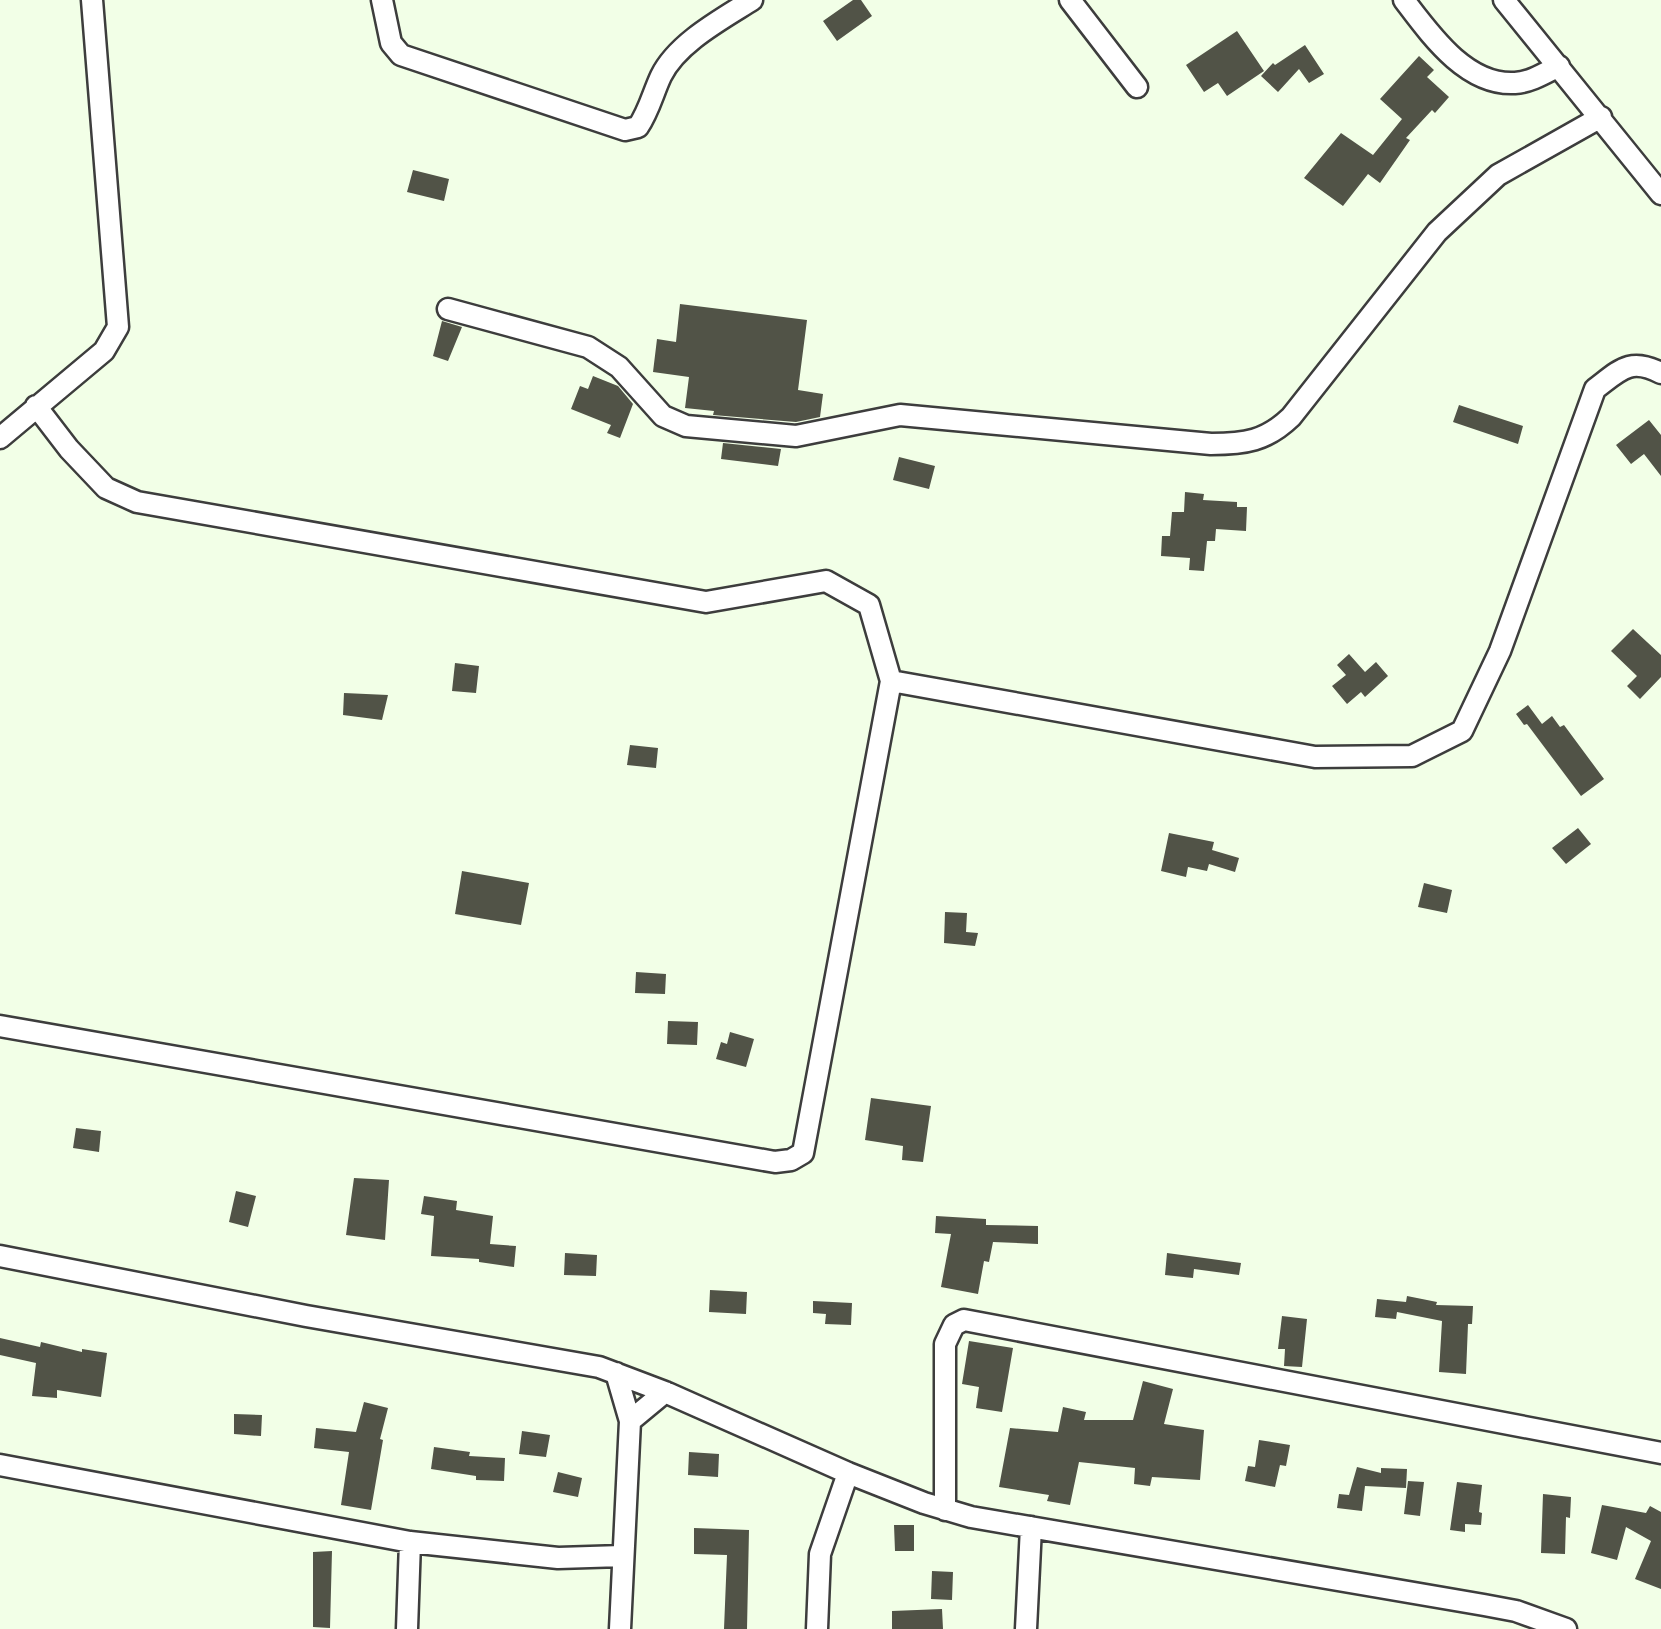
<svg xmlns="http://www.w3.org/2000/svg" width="1661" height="1629" font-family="'Source Serif 4',serif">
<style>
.building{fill:#515347}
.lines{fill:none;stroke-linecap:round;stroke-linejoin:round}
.minor-casing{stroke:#3d3d3d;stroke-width:25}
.minor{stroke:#fff;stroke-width:20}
</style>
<rect width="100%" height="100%" fill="#f2ffe7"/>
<path class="building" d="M 853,0 L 861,0 L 872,16 L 837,41 L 823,21 Z
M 1237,31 L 1264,71 L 1227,96 L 1218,83 L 1204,92 L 1186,65 Z
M 1305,45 L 1324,74 L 1309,83 L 1299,69 L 1278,92 L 1261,76 L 1273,63 L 1275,65 Z
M 1419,56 L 1434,70 L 1427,77 L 1449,97 L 1435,113 L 1432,110 L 1406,138 L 1410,140 L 1380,183 L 1368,174 L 1343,206 L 1304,178 L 1341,133 L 1373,155 L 1402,119 L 1380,99 Z
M 413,170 L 449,179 L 444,201 L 407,192 Z
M 680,304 L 807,320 L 798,390 L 823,394 L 820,417 L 796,422 L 713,415 L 714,411 L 685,408 L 689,377 L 653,372 L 657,339 L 676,342 Z
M 442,321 L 462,327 L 448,361 L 433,356 Z
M 593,376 L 618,386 L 633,404 L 620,438 L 607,433 L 611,425 L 571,409 L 580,386 L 588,389 Z
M 1459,405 L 1523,426 L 1518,444 L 1453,422 Z
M 1649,420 L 1661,435 L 1661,476 L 1644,454 L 1631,464 L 1616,445 Z
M 723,443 L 781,449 L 778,466 L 721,459 Z
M 899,457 L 935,466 L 929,489 L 893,480 Z
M 1185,492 L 1204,494 L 1203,500 L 1237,502 L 1237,507 L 1247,507 L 1246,531 L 1216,529 L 1215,541 L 1207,541 L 1204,571 L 1189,570 L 1190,558 L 1161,556 L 1162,536 L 1170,536 L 1172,512 L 1184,512 Z
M 1633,629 L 1661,655 L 1661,677 L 1640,699 L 1627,686 L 1637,676 L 1611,651 Z
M 1349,654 L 1365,672 L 1376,662 L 1388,676 L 1365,697 L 1361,692 L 1347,704 L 1332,686 L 1346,675 L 1337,665 Z
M 455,663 L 479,666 L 476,693 L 452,691 Z
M 344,693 L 388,695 L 382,720 L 343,715 Z
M 1528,705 L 1542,724 L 1552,716 L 1560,727 L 1564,725 L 1604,779 L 1581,796 L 1527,724 L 1524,725 L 1516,714 Z
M 630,745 L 658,748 L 656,768 L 627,765 Z
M 1578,828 L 1591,844 L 1566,864 L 1552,848 Z
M 1169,833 L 1214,842 L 1212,850 L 1239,858 L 1235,872 L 1209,864 L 1207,871 L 1188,867 L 1186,877 L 1161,871 Z
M 462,871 L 529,883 L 521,925 L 455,914 Z
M 1424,883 L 1452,890 L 1447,913 L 1418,907 Z
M 945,912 L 967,913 L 966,932 L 978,933 L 975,946 L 944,943 Z
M 636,972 L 666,974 L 665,994 L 635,993 Z
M 668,1021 L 698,1022 L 697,1045 L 667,1044 Z
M 730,1032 L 754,1039 L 746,1067 L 716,1059 L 721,1042 L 727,1044 Z
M 871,1098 L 931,1106 L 923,1162 L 902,1160 L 903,1146 L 865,1140 Z
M 76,1128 L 101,1131 L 99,1152 L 73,1148 Z
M 354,1178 L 389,1180 L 385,1240 L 346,1235 Z
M 236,1191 L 256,1196 L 248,1227 L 229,1222 Z
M 424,1196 L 457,1201 L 456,1210 L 493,1216 L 490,1244 L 516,1246 L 514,1267 L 479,1262 L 479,1259 L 431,1256 L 434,1216 L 421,1214 Z
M 936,1216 L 986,1219 L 986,1225 L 1038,1226 L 1038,1244 L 993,1242 L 989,1262 L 984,1261 L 978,1294 L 941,1287 L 951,1234 L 935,1233 Z
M 565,1253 L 597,1255 L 596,1276 L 564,1275 Z
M 1167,1253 L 1241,1263 L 1239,1275 L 1194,1269 L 1193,1278 L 1165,1275 Z
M 710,1290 L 747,1292 L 746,1314 L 709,1312 Z
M 1407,1296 L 1437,1302 L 1436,1305 L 1473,1306 L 1472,1324 L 1468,1324 L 1466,1374 L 1439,1372 L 1442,1321 L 1397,1312 L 1396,1319 L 1375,1317 L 1377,1299 L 1406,1302 Z
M 813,1301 L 852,1303 L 851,1325 L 825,1324 L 826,1314 L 813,1313 Z
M 1282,1316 L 1307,1319 L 1302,1367 L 1284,1366 L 1285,1349 L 1278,1349 Z
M 0,1338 L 40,1347 L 41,1342 L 82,1352 L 82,1349 L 107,1353 L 101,1397 L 57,1390 L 57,1398 L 32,1396 L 36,1363 L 0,1355 Z
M 969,1341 L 1013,1348 L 1002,1412 L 976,1408 L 979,1387 L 962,1384 Z
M 1143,1381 L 1173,1389 L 1164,1424 L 1204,1430 L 1200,1480 L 1152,1477 L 1150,1486 L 1134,1484 L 1135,1468 L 1079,1462 L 1070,1505 L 1047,1501 L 1049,1495 L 999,1487 L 1010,1428 L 1058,1432 L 1063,1407 L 1086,1412 L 1084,1420 L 1133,1420 Z
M 364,1402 L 388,1408 L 380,1439 L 383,1440 L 371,1510 L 341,1505 L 349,1452 L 314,1448 L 316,1428 L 356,1432 Z
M 234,1414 L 262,1415 L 261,1436 L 234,1434 Z
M 522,1431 L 550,1435 L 546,1457 L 519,1454 Z
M 1259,1440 L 1290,1445 L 1286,1466 L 1280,1465 L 1275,1487 L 1245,1481 L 1248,1466 L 1255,1467 Z
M 434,1447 L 470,1452 L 469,1456 L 505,1458 L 504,1481 L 476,1480 L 476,1476 L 431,1469 Z
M 689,1452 L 719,1454 L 718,1477 L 688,1475 Z
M 1357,1467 L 1381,1473 L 1381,1468 L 1407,1469 L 1406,1488 L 1365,1486 L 1362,1511 L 1337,1508 L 1339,1494 L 1349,1495 Z
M 558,1472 L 582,1478 L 578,1497 L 553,1492 Z
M 1408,1481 L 1424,1482 L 1420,1516 L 1404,1514 Z
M 1457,1482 L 1482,1485 L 1479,1512 L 1482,1513 L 1481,1525 L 1465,1524 L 1465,1532 L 1450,1530 Z
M 1543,1494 L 1571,1497 L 1570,1518 L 1566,1517 L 1565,1554 L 1541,1553 Z
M 1602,1505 L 1646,1513 L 1650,1506 L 1661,1512 L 1661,1589 L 1635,1579 L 1651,1541 L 1626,1527 L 1617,1560 L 1591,1553 Z
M 894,1525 L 914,1525 L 914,1551 L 895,1551 Z
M 694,1528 L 749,1530 L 747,1629 L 724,1629 L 727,1555 L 694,1554 Z
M 332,1551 L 330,1628 L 313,1627 L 313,1552 Z
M 932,1571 L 953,1572 L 952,1600 L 931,1599 Z
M 942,1609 L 943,1629 L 892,1629 L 892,1611 Z"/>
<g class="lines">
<g class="minor-casing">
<path id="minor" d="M 382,0 L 391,43 L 401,55 L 625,130 L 638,127 C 649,111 653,93 661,76 C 677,43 722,19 752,0
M 1070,0 L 1137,87
M 1404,0 C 1430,34 1466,86 1515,83 C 1531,82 1545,73 1559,66
M 1504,0 L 1661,194
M 448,309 L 588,347 L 619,367 L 663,416 L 686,426 L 796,436 L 900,415 L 1211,444 C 1245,444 1266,441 1291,417 L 1437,232 L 1498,175 L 1601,117
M 36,406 L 69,449 L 106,488 L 137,502 L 706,602 L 826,581 L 869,605 L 891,681 L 1315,757 L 1412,756 L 1462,731 L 1500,651 L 1595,389 C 1620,370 1630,357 1661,373
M 0,438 L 104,351 L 118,327 L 92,0
M 0,1026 L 775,1162 L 791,1160 L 803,1153 L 891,681
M 0,1256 L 306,1316 L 599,1367 L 665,1392 L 848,1473 L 924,1503 L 971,1517 L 1484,1605 L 1516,1611 L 1566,1629
M 616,1373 L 630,1421
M 0,1465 L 410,1542 L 558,1558 L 622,1556
M 945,1510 L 945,1344 L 954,1325 L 964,1320 L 1661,1453
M 407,1629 L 410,1542
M 620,1629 L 630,1421 L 665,1392
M 817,1629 L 820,1554 L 848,1473
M 1026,1629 L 1031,1527"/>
</g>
<use href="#minor" class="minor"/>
</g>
</svg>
